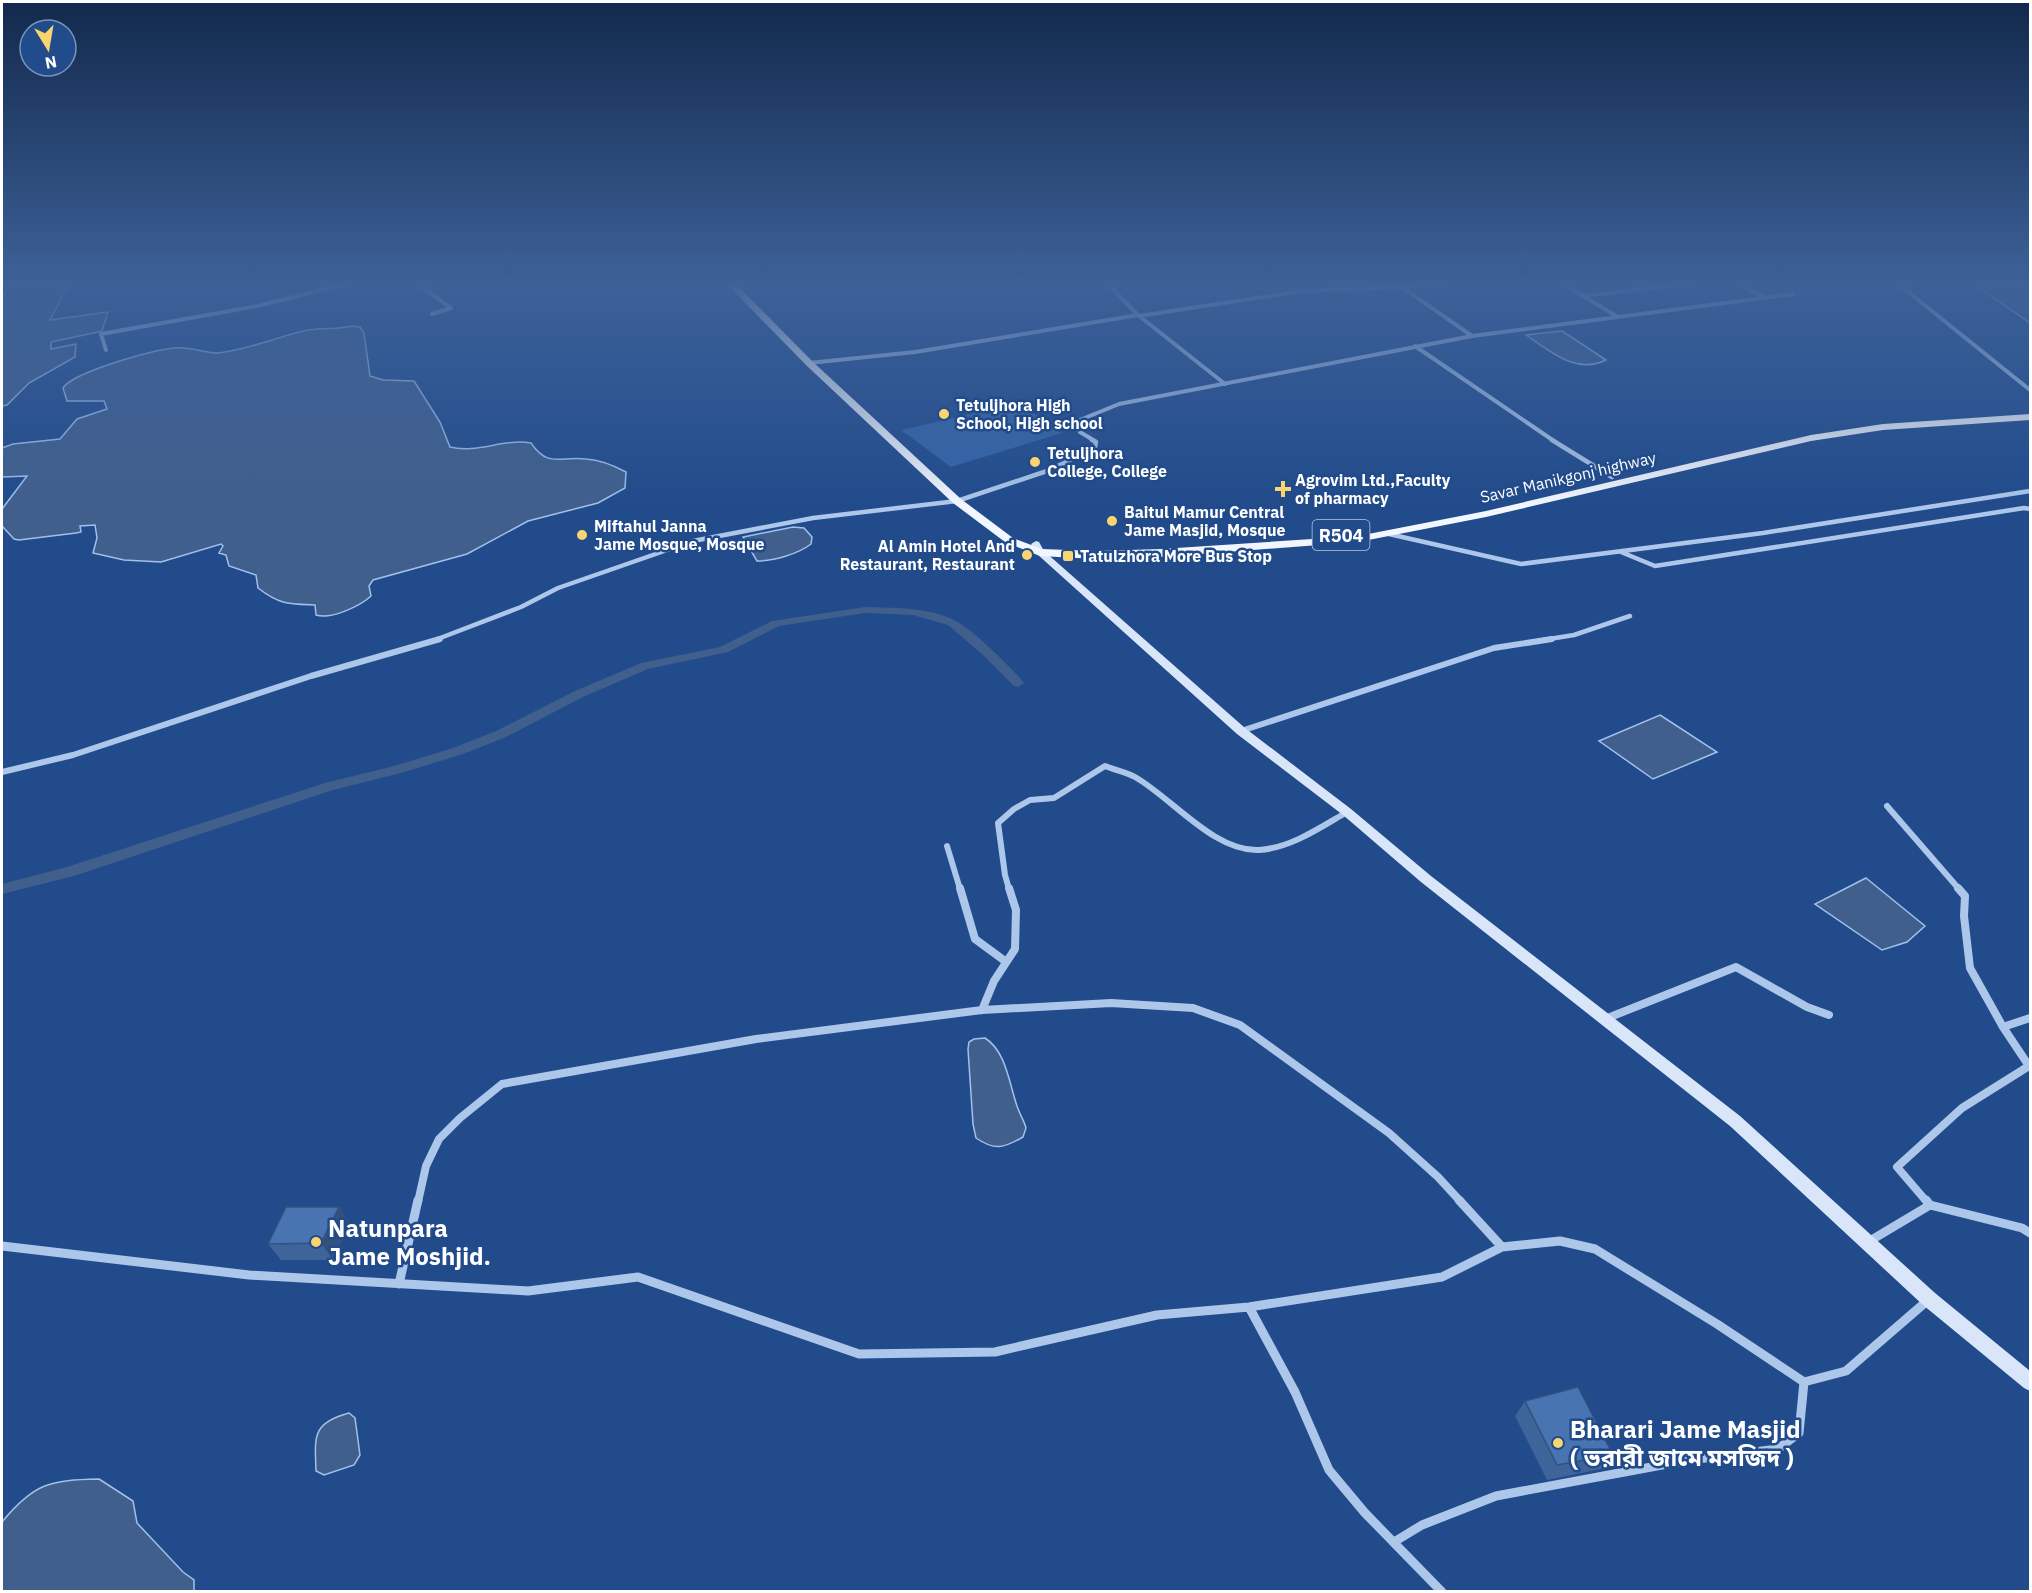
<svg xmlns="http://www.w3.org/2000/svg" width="2032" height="1593" font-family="'IBM Plex Sans','Noto Sans Bengali',sans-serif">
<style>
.green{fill:#3464a8}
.water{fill:#405f8d;stroke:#a1c1ec;stroke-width:1.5}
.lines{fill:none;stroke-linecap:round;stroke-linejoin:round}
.canal{fill:#405f8d;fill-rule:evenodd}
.street-far4{stroke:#adc7eb;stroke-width:4}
.street-far3{stroke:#adc7eb;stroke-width:4.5}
.street-far2{stroke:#adc7eb;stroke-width:6}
.street-far1{stroke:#adc7eb;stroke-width:8}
.street{stroke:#adc7eb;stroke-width:9}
.secondary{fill:#d9e5f8;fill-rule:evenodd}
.primary{fill:#f2f6fe;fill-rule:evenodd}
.wall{fill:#3f6499}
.shaded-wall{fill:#33517d}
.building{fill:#4974b2;stroke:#33517d;stroke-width:1.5}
.poi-dot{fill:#f8d56e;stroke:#214b8b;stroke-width:2}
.labels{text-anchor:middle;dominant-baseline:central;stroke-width:5;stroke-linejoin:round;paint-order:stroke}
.far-poi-label{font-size:16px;font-weight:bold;fill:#fff;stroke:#214b8b;text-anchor:start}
.far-street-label{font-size:16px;fill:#fff;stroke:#214b8b}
.shield{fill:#214b8b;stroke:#bcc9dc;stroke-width:1.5}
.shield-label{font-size:18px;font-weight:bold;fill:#fff}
.near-poi-label{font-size:24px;font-weight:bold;fill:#fff;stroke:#214b8b;text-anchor:start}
</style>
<rect width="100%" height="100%" fill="#214b8b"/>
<path class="green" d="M 1018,403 L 1062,433 L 951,467 L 901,430 Z"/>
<path class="water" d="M 13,282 L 70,282 L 50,320 L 108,312 L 102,331 L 51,342 L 51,349 L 76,344 L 75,357 L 29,383 L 7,405 L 2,406 L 2,298 Z
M 1971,282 L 2030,282 L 2030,323 Z
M 352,326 L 360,327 L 364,333 L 370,376 L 383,380 L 414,381 L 440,422 L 450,447 C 477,454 504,438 531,443 C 548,468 559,456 586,459 C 601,460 613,465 626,472 L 625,488 L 598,503 L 528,521 L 467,554 L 373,580 L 369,586 L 371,596 C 360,606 331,620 316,615 L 315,605 C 289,604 280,605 258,588 L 256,575 L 229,566 L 226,555 L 219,553 L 223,546 L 221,544 L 161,562 L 124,560 L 93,553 L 97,538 L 95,525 L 80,526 L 81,532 L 76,533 L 19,540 L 14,539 L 2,526 L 2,509 L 27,476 L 2,477 L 2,448 L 13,444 L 60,439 L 77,419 L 107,409 L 104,401 L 67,401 L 63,388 C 73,372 153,350 174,348 C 191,346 205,354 218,353 C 247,350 275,338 303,331 C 320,327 335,330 352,326 Z
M 1562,331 L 1606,360 C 1576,375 1550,351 1526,335 Z
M 793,527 L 804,528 L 812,537 L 811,544 C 798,554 774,561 757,561 L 743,537 Z
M 1660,715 L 1717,752 L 1653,779 L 1599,741 Z
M 1866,878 L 1925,926 L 1907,942 L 1882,950 L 1815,904 Z
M 985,1038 C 1006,1051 1009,1083 1017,1106 C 1019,1113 1024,1120 1026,1128 L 1023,1137 C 1004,1148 995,1151 976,1138 L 973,1124 L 968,1049 L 969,1042 L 974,1039 Z
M 349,1413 L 355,1418 L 360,1455 L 354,1465 L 324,1475 L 316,1471 C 315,1438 311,1423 349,1413 Z
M 99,1479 L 133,1501 L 137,1523 L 183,1572 L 194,1580 L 194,1591 L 2,1591 L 2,1522 C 34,1483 50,1480 99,1479 Z"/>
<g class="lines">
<path class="canal" d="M 865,607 C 894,608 930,607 956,621 C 972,629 1012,668 1024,683 L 1018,687 L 1014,686 L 983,655 L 948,625 L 913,615 L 865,613 L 779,626 L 728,652 L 648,669 L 583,697 L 506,737 L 463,754 L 401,773 L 333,790 L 74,876 L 2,894 L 2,884 L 67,867 L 325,783 L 394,766 L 453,748 L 496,731 L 575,691 L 641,663 L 720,647 L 772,621 Z"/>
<path class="street-far4" d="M 415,282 L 451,308 L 432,314
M 1106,282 L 1138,315 L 1225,384
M 1451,282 L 1402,287 L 1472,336
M 1560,282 L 1618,317
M 1734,282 L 1764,297
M 1896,282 L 2030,390
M 1583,296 L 1700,282
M 1139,316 L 1301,291 L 1402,287
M 1415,346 L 1554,441
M 106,350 L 101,334 L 257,306 L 354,282
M 809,363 L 915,352 L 1138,315
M 1095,441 L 1080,432 L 1075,422 L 1119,404 L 1472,336 L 1793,294"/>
<path class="street-far3" d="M 1552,440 L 1612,477
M 1389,534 L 1521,564 L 1763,533 L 2030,491
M 1621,552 L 1655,566 L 2024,508 L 2030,509
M 435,640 L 521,607 L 558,588 L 693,541 L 813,518 L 957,501 L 1050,470 L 1095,447 L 1096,442 L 1092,440
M 1543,640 L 1574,635 L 1630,616"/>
<path class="street-far2" d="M 1241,731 L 1494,648 L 1552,639
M 2,772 L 73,755 L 311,676 L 440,639
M 1887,806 L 1959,889
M 947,846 L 960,889
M 1009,889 L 1005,875 L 998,823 L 1014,809 L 1030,800 L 1054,798 L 1105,766 C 1115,770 1126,772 1135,777 C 1172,798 1214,852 1259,850 C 1291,848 1321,827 1347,812"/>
<path class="street-far1" d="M 960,888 L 975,939 L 1005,961
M 1958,888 L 1965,896 L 1964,916 L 1970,968 L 2003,1027
M 982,1010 L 994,981 L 1015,949 L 1016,910 L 1009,888
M 1605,1019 L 1736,967 L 1807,1007 L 1829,1015
M 418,1202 L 426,1166 L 439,1139 L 460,1118 L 502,1084 L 756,1039 L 982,1010 L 1111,1003 L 1193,1008 L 1240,1025 L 1389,1133 L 1438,1177 L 1461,1202
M 1927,1202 L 1897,1167 L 1962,1108 L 2029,1066 L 2003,1027 L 2030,1018"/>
<path class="street" d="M 1459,1200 L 1502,1247
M 1926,1200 L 1930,1205
M 1868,1242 L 1930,1205 L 2022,1228 L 2030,1233
M 2,1246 L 249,1275 L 528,1291 L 638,1277 L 859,1354 L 995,1352 L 1157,1315 L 1249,1307 L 1442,1277 L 1502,1247 L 1560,1241 L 1595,1249 L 1717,1324 L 1804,1382 L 1846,1371 L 1927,1301
M 399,1284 L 418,1200
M 1249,1307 L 1295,1392 L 1329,1470 L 1365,1513 L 1442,1592
M 1394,1542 L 1422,1525 L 1496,1496 L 1689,1460 L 1778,1449 L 1799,1433 L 1804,1382"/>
<path class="secondary" d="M 1036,541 L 1039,542 L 1044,551 L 1245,728 L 1351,809 L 1431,876 L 1740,1116 L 1935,1293 L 2030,1371 L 2030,1391 L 2024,1388 L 1923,1305 L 1730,1126 L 1421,882 L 1343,815 L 1237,734 L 1037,554 L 1031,544 Z"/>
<path class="primary" d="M 725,282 L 734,282 L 812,361 L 961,499 L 1013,538 L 1042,549 L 1096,551 L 1161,549 L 1358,536 L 1486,511 L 1811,435 L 1883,424 L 2030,414 L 2030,420 L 1883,430 L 1811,441 L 1486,517 L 1358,542 L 1161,557 L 1096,559 L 1040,556 L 1005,542 L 953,503 L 806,365 Z"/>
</g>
<path class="wall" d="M 339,1207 L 350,1224 L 333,1260 L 281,1260 L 268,1244 Z
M 1525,1401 L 1613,1455 L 1601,1469 L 1547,1480 L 1515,1416 Z"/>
<path class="shaded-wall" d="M 339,1207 L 350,1224 L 333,1260 L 321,1243 Z"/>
<path class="building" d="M 286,1207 L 339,1207 L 321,1243 L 268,1244 Z
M 1578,1387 L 1613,1455 L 1557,1465 L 1525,1401 Z"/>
<linearGradient id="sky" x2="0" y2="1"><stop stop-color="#12294c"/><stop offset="0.56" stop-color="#3d6198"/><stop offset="1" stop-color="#3d6198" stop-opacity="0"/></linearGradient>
<rect width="2032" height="505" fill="url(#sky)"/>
<g class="poi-dot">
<circle cx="944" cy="414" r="6"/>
<circle cx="1035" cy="462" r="6"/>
<path d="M1280 480h6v6h6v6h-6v6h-6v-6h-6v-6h6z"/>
<circle cx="1112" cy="521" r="6"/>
<circle cx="582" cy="535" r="6"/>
<circle cx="1027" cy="555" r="6"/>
<rect x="1062" y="550" width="12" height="12" rx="3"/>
<circle cx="316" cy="1242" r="6"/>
<circle cx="1558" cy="1443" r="6"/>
</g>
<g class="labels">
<g class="far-poi-label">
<text x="956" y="405">Tetuljhora High<tspan x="956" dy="18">School, High school</tspan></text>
<text x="1047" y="453">Tetuljhora<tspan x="1047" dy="18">College, College</tspan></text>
<text x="1295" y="480">Agrovim Ltd.,Faculty<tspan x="1295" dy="18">of pharmacy</tspan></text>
<text x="1124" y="512">Baitul Mamur Central<tspan x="1124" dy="18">Jame Masjid, Mosque</tspan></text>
<text x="594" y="526">Miftahul Janna<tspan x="594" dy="18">Jame Mosque, Mosque</tspan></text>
<text x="1015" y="546" text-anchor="end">Al Amin Hotel And<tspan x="1015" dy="18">Restaurant, Restaurant</tspan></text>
<text x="1080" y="556">Tatulzhora More Bus Stop</text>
</g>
<g class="far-street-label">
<text transform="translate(1568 477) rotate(-13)">Savar Manikgonj highway</text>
</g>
<rect class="shield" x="1312.5" y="520" width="57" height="30" rx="4.5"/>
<g class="shield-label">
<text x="1341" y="535">R504</text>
</g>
<g class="near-poi-label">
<text x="328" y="1228">Natunpara<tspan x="328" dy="28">Jame Moshjid.</tspan></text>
<text x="1570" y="1429">Bharari Jame Masjid<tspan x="1570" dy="28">( ভরারী জামে মসজিদ )</tspan></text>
</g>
</g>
<rect width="2032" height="1593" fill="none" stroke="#ffffff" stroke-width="6"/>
<g transform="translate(48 48) rotate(169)"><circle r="28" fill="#214b8b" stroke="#7a93b9" stroke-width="1.5"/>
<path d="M0-4.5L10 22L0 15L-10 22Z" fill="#f8d56e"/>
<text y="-9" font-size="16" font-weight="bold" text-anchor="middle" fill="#ffffff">N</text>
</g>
</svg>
